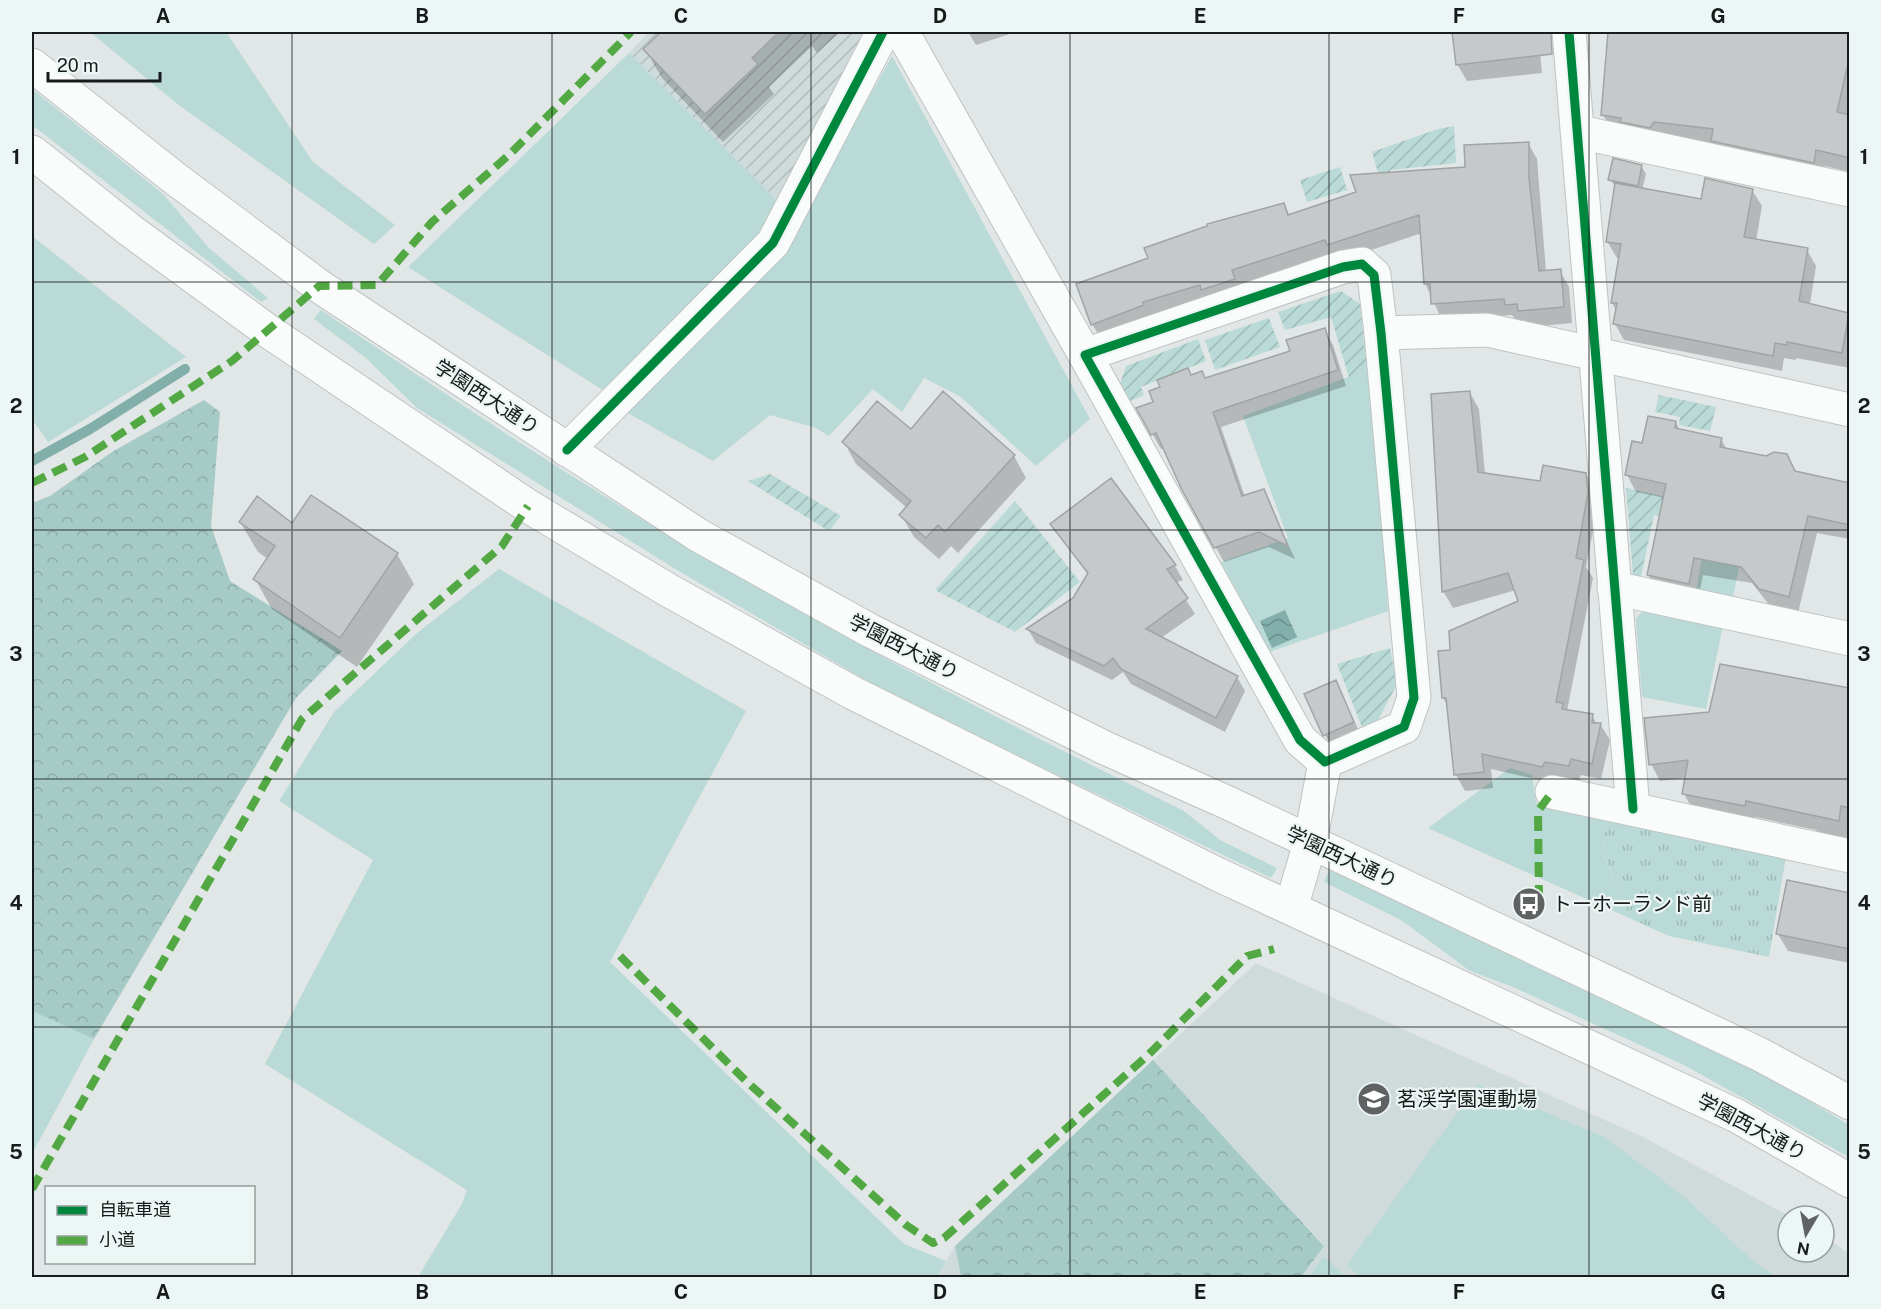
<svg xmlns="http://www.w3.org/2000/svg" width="1881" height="1309" font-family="'Public Sans','Noto Sans JP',sans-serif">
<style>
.built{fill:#cfdbda}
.industrial{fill:url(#industrial-furrows)}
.grass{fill:#b9dad6}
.forest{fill:url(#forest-crowns)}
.park{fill:url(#park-tufts)}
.garden{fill:url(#garden-furrows)}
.water{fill:url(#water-waves)}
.shadow{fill:#0003}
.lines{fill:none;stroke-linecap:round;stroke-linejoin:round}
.stream{stroke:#82afaa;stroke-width:10}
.building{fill:#c5c9c9;stroke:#a0a4a4;stroke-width:1.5}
.minor-casing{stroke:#bfc3c3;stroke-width:35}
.tertiary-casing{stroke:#bfc3c3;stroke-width:35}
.secondary-casing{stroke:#bfc3c3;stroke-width:35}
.minor{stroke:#fafbfb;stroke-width:33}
.tertiary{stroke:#fafbfb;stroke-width:33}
.secondary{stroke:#fafbfb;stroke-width:33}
.quiet{stroke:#52a943;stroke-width:8;stroke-dasharray:15 8;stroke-linecap:butt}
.cycleway-casing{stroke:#ecf6f4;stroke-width:13}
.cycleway{stroke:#00873e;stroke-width:9}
.grid{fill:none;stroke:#181b1b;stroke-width:1.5;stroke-opacity:0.55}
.labels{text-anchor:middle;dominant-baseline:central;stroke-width:4.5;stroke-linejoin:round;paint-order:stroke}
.street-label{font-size:20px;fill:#181b1b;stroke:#ecf6f4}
.poi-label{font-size:20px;fill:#181b1b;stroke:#ecf6f4;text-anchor:start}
.neatline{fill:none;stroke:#181b1b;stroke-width:2}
.grid-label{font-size:20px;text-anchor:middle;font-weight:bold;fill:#181b1b}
</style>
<defs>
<pattern id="industrial-furrows" width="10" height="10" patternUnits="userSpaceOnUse" patternTransform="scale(1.5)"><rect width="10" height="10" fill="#cfdbda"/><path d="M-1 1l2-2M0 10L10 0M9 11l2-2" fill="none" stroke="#b1bbba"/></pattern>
<pattern id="forest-crowns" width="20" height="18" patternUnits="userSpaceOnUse" patternTransform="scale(1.5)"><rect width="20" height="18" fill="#a6cac6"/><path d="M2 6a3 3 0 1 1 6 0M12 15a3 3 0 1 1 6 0" fill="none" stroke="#8eadaa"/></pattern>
<pattern id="park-tufts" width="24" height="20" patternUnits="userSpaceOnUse" patternTransform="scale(1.5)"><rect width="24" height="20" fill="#b9dad6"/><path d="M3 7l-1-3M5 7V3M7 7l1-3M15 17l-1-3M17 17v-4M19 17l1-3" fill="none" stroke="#9ebab7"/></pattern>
<pattern id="garden-furrows" width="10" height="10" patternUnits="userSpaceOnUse" patternTransform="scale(1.5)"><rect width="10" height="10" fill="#b9dad6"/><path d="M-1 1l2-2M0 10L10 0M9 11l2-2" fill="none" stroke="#9ebab7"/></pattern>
<pattern id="water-waves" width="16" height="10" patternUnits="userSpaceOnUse" patternTransform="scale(1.5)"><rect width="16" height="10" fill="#82afaa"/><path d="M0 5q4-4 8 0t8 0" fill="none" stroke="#698e8a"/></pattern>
</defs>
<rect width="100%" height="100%" fill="#e1e6e6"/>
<path class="built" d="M 1256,963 L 1645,1138 L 1789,1216 L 1788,1252 L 1824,1252 L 1824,1236 L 1849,1254 L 1849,1277 L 1346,1278 L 1324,1256 L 1308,1277 L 1301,1277 L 1324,1245 L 1153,1060 Z
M 955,1246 L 961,1277 L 937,1278 L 946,1261 Z"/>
<path class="industrial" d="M 649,32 L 864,32 L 807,145 L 776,199 L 629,53 Z"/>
<path class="grass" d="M 90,32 L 226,32 L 313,162 L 395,225 L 374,244 L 180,106 Z
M 629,53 L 776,199 L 761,238 L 606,392 L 408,267 Z
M 892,56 L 1090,419 L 1036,466 L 961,397 L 924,378 L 902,412 L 873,389 L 829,436 L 816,428 L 770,415 L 713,461 L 626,412 L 781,254 Z
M 32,89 L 162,193 L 209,248 L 268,298 L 261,302 L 32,125 Z
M 32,236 L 186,357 L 48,442 L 32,419 Z
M 321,310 C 449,397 579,484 714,562 C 867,652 1025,733 1184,811 L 1220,840 L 1277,868 L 1271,878 L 890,694 L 682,573 L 417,408 L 366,358 L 314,319 Z
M 1367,370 L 1381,501 L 1388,611 L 1269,652 L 1221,562 L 1288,538 L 1243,416 Z
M 1711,510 L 1749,518 L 1733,597 L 1696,590 Z
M 499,569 L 746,711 L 610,962 L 904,1244 L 946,1261 L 937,1277 L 418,1277 L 462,1204 L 467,1190 L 265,1064 L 373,860 L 279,801 L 334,712 L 416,634 Z
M 1644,609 L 1723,625 L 1706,709 L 1642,697 L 1636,619 Z
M 1510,768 L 1532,775 L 1536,803 L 1606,817 L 1604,855 L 1629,918 L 1428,828 Z
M 1329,870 L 1778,1082 L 1849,1125 L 1849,1157 L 1684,1065 L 1513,987 L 1470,971 L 1401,920 L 1324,882 Z
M 32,1011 L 94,1039 L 32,1154 Z
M 1478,1084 L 1604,1137 L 1681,1194 L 1755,1263 L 1777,1277 L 1360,1277 L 1347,1265 Z
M 1324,1256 L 1346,1277 L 1308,1277 Z"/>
<path class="forest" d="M 204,400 L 220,412 L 211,526 L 230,581 L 342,651 L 296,698 L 94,1039 L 32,1011 L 32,503 L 50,496 L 112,452 Z
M 1153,1060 L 1324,1246 L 1301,1277 L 961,1277 L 955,1246 Z"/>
<path class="park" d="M 1606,817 L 1786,856 L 1769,957 L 1669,936 L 1629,918 L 1604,854 Z"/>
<path class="garden" d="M 1454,126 L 1456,163 L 1390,170 L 1391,191 L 1384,194 L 1372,152 L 1438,129 Z
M 1340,167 L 1347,190 L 1307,202 L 1300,180 Z
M 1341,291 L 1360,304 L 1367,370 L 1349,378 L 1331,317 L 1285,330 L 1278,312 Z
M 1269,318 L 1280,347 L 1215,370 L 1205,340 Z
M 1198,339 L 1206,361 L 1141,387 L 1144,395 L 1128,402 L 1120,384 L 1126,366 Z
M 1659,395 L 1716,407 L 1710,431 L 1679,425 L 1680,417 L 1655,412 Z
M 770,474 L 841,516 L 829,531 L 748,481 Z
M 1626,488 L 1707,506 L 1703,524 L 1654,515 L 1641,577 L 1633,575 Z
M 1015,501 L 1080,582 L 1015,632 L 935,590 Z
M 1390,648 L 1397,684 L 1376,724 L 1362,727 L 1337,664 Z"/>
<path class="water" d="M 1285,610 L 1297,637 L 1272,648 L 1260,621 Z"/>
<path class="shadow" d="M 663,32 L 840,32 L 817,53 L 812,46 L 769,87 L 774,94 L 723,142 L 662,78 L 645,49 Z
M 968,32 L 1016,32 L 976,45 Z
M 1454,32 L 1538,32 L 1542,73 L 1467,81 L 1457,64 Z
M 1611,32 L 1850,32 L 1850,172 L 1825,166 L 1823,179 L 1613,132 L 1603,115 Z
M 1528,143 L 1537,159 L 1546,272 L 1560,271 L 1569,287 L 1572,323 L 1529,327 L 1525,320 L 1516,321 L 1512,315 L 1442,320 L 1425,283 L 1422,233 L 1102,340 L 1092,324 L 1150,259 L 1283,204 L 1290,216 L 1467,168 Z
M 1641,166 L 1646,174 L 1642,190 L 1702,200 L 1752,190 L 1762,206 L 1756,241 L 1807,250 L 1816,266 L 1810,304 L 1850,313 L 1850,368 L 1796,358 L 1796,360 L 1784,358 L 1782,371 L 1624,340 L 1615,324 L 1617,312 L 1612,303 L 1620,258 L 1617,258 L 1607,241 L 1616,188 L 1610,179 Z
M 1324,330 L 1333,345 L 1346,386 L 1221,427 L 1245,497 L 1263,491 L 1295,559 L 1269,547 L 1224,562 L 1183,489 L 1164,448 L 1161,449 L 1138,409 L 1155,403 L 1191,377 L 1205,379 L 1292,352 Z
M 1470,393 L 1479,409 L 1485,474 L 1541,483 L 1586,474 L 1595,491 L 1597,511 L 1586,567 L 1593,578 L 1567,711 L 1592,716 L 1597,724 L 1600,724 L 1610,740 L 1601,779 L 1581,775 L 1578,782 L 1552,783 L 1491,769 L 1493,788 L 1465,791 L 1456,775 L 1448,706 L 1443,698 L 1451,652 L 1520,602 L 1516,590 L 1453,608 L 1443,591 Z
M 1676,422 L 1680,431 L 1721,439 L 1727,450 L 1766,458 L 1786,455 L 1796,473 L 1850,484 L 1850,539 L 1817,533 L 1798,613 L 1770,606 L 1752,583 L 1703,575 L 1698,600 L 1658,592 L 1648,575 L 1665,498 L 1636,492 L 1627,475 L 1644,445 Z
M 844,442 L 1014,456 L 1026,478 L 958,553 L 951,546 L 939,559 L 914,537 L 901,515 L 907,508 L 856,464 Z
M 1111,480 L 1175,566 L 1183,580 L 1175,583 L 1195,614 L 1161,638 L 1237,677 L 1245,691 L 1225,732 L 1131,684 L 1123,672 L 1112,680 L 1036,643 L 1028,629 L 1075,599 L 1088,575 L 1052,524 Z
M 240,522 L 292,525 L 397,554 L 414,584 L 357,667 L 272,609 L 255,579 L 268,559 L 258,552 Z
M 1335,682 L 1363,739 L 1334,752 L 1325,735 Z
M 1850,689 L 1850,846 L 1823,841 L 1816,830 L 1755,817 L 1754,822 L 1693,810 L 1684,794 L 1687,778 L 1660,781 L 1651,764 L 1711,714 Z
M 1850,894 L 1850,963 L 1788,951 L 1778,934 Z"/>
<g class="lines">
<path class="stream" d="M 32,461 L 90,429 L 185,369"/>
</g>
<path class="building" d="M 661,32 L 779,32 L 752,58 L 758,64 L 705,114 L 643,49 Z
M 1452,32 L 1551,32 L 1552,54 L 1456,65 Z
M 1608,32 L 1850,32 L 1850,55 L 1837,112 L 1850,115 L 1850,158 L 1816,150 L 1814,163 L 1711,141 L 1713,129 L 1654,122 L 1650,128 L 1620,122 L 1621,118 L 1601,115 Z
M 1529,142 L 1529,178 L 1539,271 L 1561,269 L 1564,307 L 1518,311 L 1517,304 L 1505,305 L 1504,299 L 1431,304 L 1430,284 L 1424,284 L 1419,215 L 1327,245 L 1325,240 L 1232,270 L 1235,279 L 1201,290 L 1200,285 L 1143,302 L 1144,305 L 1091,325 L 1076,284 L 1148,258 L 1144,248 L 1207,226 L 1207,224 L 1284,203 L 1288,215 L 1356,192 L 1350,175 L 1465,167 L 1464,145 Z
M 1613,158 L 1642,165 L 1638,186 L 1608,180 Z
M 1705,178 L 1753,189 L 1744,237 L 1808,248 L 1799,301 L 1849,313 L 1842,353 L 1787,342 L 1787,345 L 1775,343 L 1773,356 L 1613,324 L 1617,303 L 1611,303 L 1621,244 L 1606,242 L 1615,183 L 1701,199 Z
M 1325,328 L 1338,370 L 1213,412 L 1242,496 L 1264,489 L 1288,546 L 1259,532 L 1214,548 L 1182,490 L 1156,433 L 1151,435 L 1136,408 L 1153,402 L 1149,391 L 1160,387 L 1157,380 L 1188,368 L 1191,375 L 1202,371 L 1205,378 L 1290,351 L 1286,340 Z
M 943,391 L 1015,455 L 945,532 L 938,525 L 926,538 L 899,515 L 911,501 L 842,442 L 877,401 L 911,429 Z
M 1470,391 L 1478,472 L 1540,481 L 1543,465 L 1586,473 L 1588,493 L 1576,558 L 1584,560 L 1556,702 L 1563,703 L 1562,709 L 1593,714 L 1592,723 L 1601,723 L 1592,764 L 1571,759 L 1569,766 L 1545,762 L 1542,767 L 1482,754 L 1484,772 L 1454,775 L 1446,698 L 1442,698 L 1438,651 L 1450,650 L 1449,631 L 1518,601 L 1508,573 L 1442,592 L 1431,394 Z
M 1648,416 L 1676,421 L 1675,428 L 1722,438 L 1720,447 L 1766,456 L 1774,452 L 1787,454 L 1795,471 L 1850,483 L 1850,525 L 1808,516 L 1789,597 L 1759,589 L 1741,567 L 1694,558 L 1689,584 L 1647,575 L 1666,484 L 1625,475 L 1632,441 L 1642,443 Z
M 1111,478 L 1176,565 L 1167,569 L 1188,598 L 1146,629 L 1238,676 L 1216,718 L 1121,669 L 1113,658 L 1104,666 L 1026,629 L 1073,598 L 1088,573 L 1050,524 Z
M 311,495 L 398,553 L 340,638 L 253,579 L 275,546 L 239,522 L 257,496 L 292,523 Z
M 1720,664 L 1850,688 L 1850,808 L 1841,806 L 1839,821 L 1746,801 L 1745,806 L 1682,794 L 1688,760 L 1649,765 L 1644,718 L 1709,712 Z
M 1336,680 L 1354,722 L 1323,736 L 1304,694 Z
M 1787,880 L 1850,893 L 1850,949 L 1776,934 Z"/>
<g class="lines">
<g class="minor-casing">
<path id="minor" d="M 902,32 L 1085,355
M 1569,32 L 1633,809
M 1579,132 L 1850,190
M 1362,264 L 1374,275 L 1381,333 L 1414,698 L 1404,727 L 1325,762 L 1300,740 L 1085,355 L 1343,267 Z
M 567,450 L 773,243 L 883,32
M 1614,588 L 1850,639
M 1552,792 L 1850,856
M 1291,908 L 1310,843 L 1325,762"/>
</g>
<g class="tertiary-casing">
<path id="tertiary" d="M 1381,333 L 1487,330 L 1850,410"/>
</g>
<g class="secondary-casing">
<path id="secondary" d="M 32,65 L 173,177 L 319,286 L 698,535 L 871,631 L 1105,748 L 1226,802 L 1759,1054 L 1850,1103
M 32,152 L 131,231 L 268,331 L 528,506 L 668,590 L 853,693 L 1217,874 L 1737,1116 L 1850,1181"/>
</g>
<use href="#minor" class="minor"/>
<use href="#tertiary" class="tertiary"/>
<use href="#secondary" class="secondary"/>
<path class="quiet" d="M 32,483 L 85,457 L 232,361 L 319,286 L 377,285 L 432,222 L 509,155 L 631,32
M 1539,900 L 1538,811 L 1552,792
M 620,956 L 746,1081 L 906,1225 L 933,1243 L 944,1238 L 1148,1055 L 1247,956 L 1274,949
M 32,1189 L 302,719 L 502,546 L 528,506"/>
<g class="cycleway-casing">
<path id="cycleway" d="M 1569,32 L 1633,809
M 1362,264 L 1374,275 L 1381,333 L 1414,698 L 1404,727 L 1325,762 L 1300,740 L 1085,355 L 1343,267 Z
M 567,450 L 773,243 L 883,32"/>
</g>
<use href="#cycleway" class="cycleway"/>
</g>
<path class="grid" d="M 292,32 L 292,1278M 552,32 L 552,1278M 811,32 L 811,1278M 1070,32 L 1070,1278M 1329,32 L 1329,1278M 1589,32 L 1589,1278M 32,282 L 1850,282M 32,530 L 1850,530M 32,779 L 1850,779M 32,1027 L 1850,1027"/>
<defs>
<g id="bus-disc" transform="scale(1.725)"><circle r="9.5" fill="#5e6262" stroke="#ecf6f4"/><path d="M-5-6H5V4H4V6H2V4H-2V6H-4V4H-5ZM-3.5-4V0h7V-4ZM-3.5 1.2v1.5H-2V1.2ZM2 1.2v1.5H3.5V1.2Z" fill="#fff"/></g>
<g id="school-disc" transform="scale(1.725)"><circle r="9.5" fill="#5e6262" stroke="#ecf6f4"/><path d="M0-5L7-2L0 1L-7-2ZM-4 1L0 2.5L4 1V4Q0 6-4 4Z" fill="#fff"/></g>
</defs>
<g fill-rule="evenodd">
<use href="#bus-disc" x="1529" y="904"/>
<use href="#school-disc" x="1374" y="1099"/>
</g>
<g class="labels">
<g class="street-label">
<text transform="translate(487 397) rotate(33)">学園西大通り</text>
<text transform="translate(904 647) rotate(27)">学園西大通り</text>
<text transform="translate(1342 857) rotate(25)">学園西大通り</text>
<text transform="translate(1752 1127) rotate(28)">学園西大通り</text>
</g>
<g class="poi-label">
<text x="1552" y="904">トーホーランド前</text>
<text x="1397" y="1099">茗渓学園運動場</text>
</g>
</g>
<rect width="1881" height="1309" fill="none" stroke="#ecf6f4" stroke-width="66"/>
<rect x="45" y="1186" width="210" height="78" fill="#ecf6f4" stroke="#979e9d" stroke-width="1.5"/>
<rect x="57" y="1206" width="30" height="9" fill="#00873e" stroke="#979e9d" stroke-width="1.5"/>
<text x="99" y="1216" font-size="18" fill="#181b1b">自転車道</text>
<rect x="57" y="1236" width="30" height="9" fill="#52a943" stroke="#979e9d" stroke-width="1.5"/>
<text x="99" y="1246" font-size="18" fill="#181b1b">小道</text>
<g transform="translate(1806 1234) rotate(190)"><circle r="28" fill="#ecf6f4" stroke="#979e9d" stroke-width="1.5"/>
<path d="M0-4.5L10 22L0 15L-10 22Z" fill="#5e6262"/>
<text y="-9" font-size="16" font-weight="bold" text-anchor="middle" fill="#181b1b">N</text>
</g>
<path d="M48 72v9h112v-9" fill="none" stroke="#181b1b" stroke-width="3"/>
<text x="57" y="72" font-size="18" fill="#181b1b" stroke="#ecf6f4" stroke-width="4.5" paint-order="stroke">20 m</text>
<rect x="33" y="33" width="1815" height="1243" class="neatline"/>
<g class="grid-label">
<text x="163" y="23">A</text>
<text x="422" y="23">B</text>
<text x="681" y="23">C</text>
<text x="940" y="23">D</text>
<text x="1200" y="23">E</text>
<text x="1459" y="23">F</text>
<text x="1718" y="23">G</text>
<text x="16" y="164">1</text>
<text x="1864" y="164">1</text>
<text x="16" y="413">2</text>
<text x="1864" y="413">2</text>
<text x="16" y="661">3</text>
<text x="1864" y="661">3</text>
<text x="16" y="910">4</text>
<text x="1864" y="910">4</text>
<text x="16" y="1159">5</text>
<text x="1864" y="1159">5</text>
<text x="163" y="1299">A</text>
<text x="422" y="1299">B</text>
<text x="681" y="1299">C</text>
<text x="940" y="1299">D</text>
<text x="1200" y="1299">E</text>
<text x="1459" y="1299">F</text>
<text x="1718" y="1299">G</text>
</g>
</svg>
